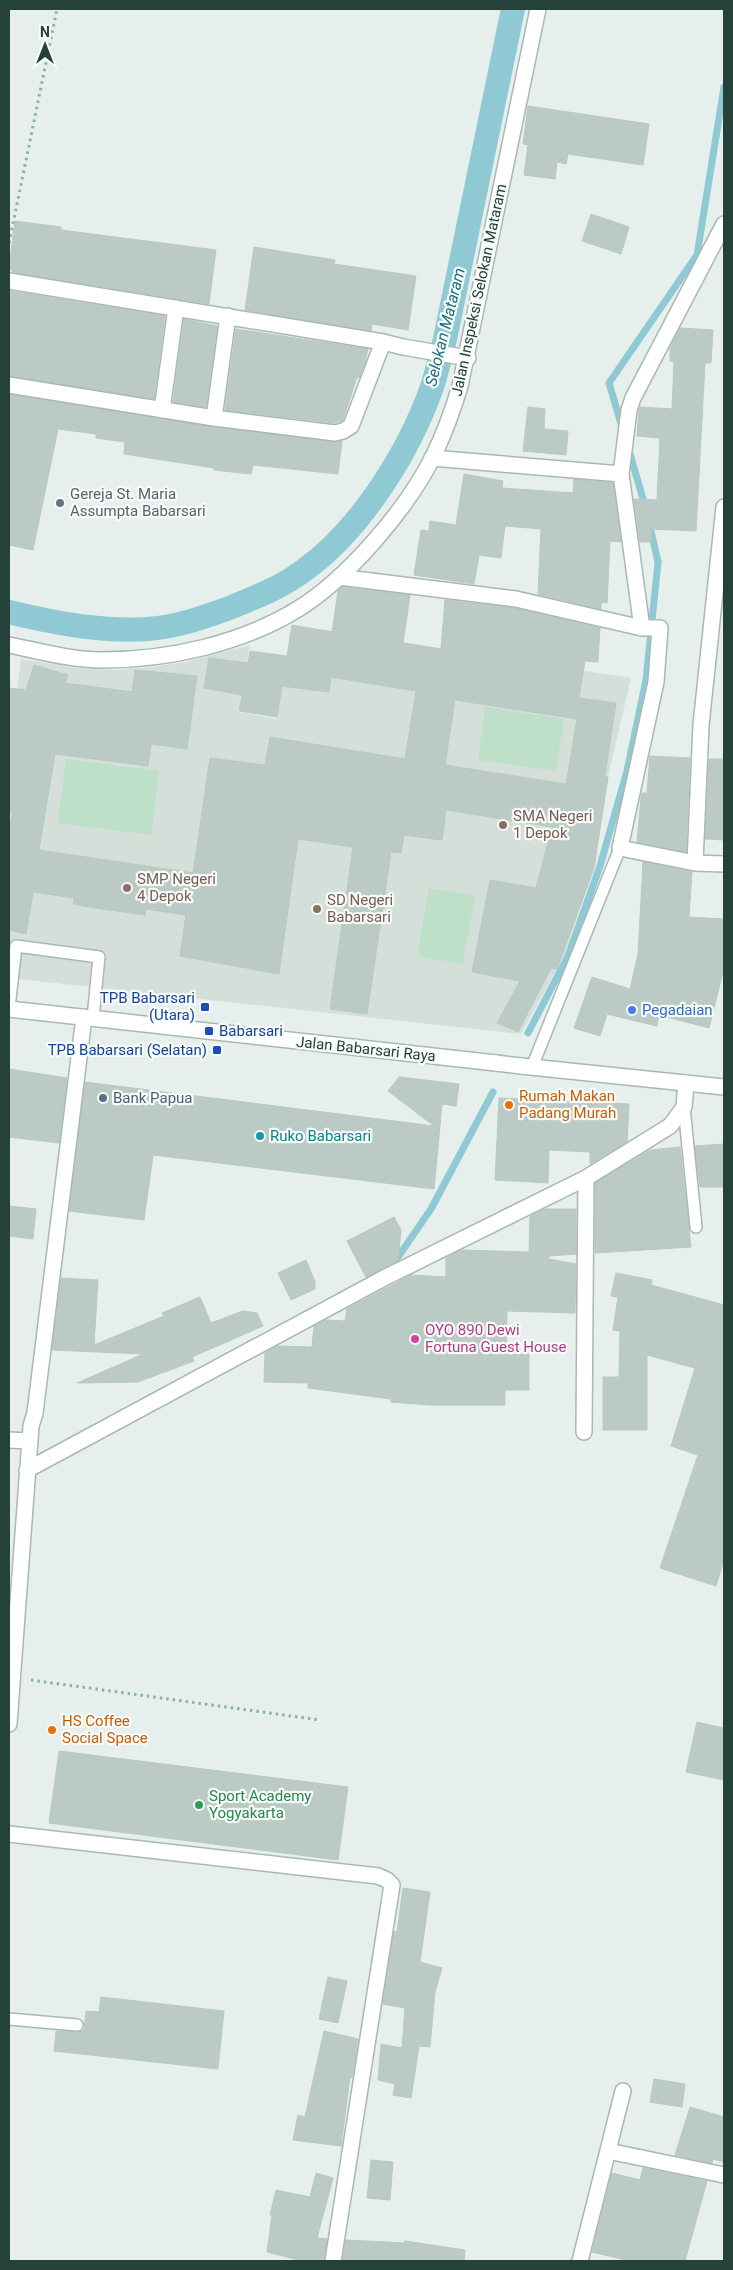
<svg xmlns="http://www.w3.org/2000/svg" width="733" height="2270" font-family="Roboto,sans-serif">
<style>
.built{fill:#d4dfda}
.green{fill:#bfe0c8}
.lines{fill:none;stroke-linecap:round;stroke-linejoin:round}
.stream{stroke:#8ec9d4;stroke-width:7}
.canal{stroke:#8ec9d4;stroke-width:24}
.building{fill:#bbcac4;stroke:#b8c9c2;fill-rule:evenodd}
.service-casing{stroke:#a8b8b2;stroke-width:14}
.minor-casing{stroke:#a8b8b2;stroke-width:18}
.tertiary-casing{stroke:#a8b8b2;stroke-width:18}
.secondary-casing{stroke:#a4bbb3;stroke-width:18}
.path{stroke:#86b3a5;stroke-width:3;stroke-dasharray:2.5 4;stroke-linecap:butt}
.service{stroke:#fff;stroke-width:11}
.minor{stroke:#fff;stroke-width:15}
.tertiary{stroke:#fff;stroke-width:15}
.secondary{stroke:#fff;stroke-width:15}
.worship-dot{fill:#6b7280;stroke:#f7fbf9;stroke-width:2}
.education-dot{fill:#8d6e63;stroke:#f7fbf9;stroke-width:2}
.transit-dot{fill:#1a4fb4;stroke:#f7fbf9;stroke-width:2}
.shop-dot{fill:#3f7fe0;stroke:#f7fbf9;stroke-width:2}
.service-dot{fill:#5c6f8a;stroke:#f7fbf9;stroke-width:2}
.food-dot{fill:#e8710a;stroke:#f7fbf9;stroke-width:2}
.culture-dot{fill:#0f9aa8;stroke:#f7fbf9;stroke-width:2}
.hotel-dot{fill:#d1479c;stroke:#f7fbf9;stroke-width:2}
.leisure-dot{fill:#2e9e5b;stroke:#f7fbf9;stroke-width:2}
.labels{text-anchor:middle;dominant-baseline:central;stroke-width:4.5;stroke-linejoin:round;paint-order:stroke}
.street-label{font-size:15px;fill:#24423a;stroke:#f7fbf9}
.worship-label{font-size:15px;fill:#5b616d;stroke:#f7fbf9;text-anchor:start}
.education-label{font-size:15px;fill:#785e54;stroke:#f7fbf9;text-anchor:start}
.transit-label{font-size:15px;fill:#164399;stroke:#f7fbf9;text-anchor:end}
.shop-label{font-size:15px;fill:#366cbe;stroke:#f7fbf9;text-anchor:start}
.food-label{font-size:15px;fill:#c56008;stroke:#f7fbf9;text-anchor:start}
.service-label{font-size:15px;fill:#4e5e75;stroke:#f7fbf9;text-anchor:start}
.culture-label{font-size:15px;fill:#0d838f;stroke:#f7fbf9;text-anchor:start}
.hotel-label{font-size:15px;fill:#b23c85;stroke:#f7fbf9;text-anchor:start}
.leisure-label{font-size:15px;fill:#27864d;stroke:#f7fbf9;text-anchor:start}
.water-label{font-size:16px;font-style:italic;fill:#1c6f80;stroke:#f7fbf9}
</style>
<rect width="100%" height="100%" fill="#e6efeb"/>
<path class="built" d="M 292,625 L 631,678 L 608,777 L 594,868 L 564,956 L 521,1034 L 9,978 L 9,754 L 21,659 L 76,668 L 116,670 L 153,667 L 185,662 L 250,645 L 238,712 L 277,719 Z"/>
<path class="green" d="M 485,707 L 564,719 L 556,771 L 478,760 Z
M 66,759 L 159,771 L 151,835 L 58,823 Z
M 429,888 L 475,895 L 463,964 L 417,956 Z"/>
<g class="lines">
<path class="stream" d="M 622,427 L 609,383 L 697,255 L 724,87
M 628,447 L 645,506
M 528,1033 L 568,956 L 600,866 L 627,771 L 646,680 L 658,562 L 649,522
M 387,1273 L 431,1209 L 493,1092"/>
<path class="canal" d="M 9,612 C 54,623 101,632 148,629 C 177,627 205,617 232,607 C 256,597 282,587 303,571 C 360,531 409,452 432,387 C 437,371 441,355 445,339 L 513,9"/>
</g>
<path class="building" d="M 528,106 L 649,124 L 643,165 L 568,154 L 566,164 L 557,162 L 555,179 L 524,175 L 528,145 L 523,144 Z
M 591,214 L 629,227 L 621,254 L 582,241 Z
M 15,221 L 61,227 L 61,230 L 216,250 L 209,304 L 12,272 L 12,270 L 9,269 Z
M 254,247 L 335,260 L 334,264 L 416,276 L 408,330 L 372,324 L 371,331 L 245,310 Z
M 9,291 L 165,316 L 154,399 L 9,376 Z
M 184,319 L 217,326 L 206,407 L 173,402 Z
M 680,328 L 713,330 L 711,363 L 705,363 L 696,531 L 651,529 L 651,542 L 640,542 L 634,499 L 657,500 L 660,438 L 637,436 L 639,410 L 640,407 L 672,409 L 674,362 L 670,361 L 670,348 Z
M 236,329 L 368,349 L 365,363 L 359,378 L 357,377 L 343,420 L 334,423 L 225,410 Z
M 9,394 L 213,427 L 334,442 L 342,441 L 338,474 L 253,465 L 251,474 L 214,470 L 214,468 L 124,454 L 125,442 L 96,438 L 96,434 L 58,429 L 33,550 L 9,545 Z
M 528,407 L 545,409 L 544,429 L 568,431 L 566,455 L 523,451 Z
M 464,474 L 503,481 L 502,488 L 573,493 L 574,479 L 613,483 L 621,542 L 610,541 L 607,603 L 601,602 L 601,609 L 538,594 L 541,529 L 505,526 L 501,558 L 479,555 L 474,584 L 414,575 L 421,530 L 429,531 L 430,521 L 456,525 Z
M 342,587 L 410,595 L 403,643 L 441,649 L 445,600 L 514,608 L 600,628 L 598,662 L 585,661 L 579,698 L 616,703 L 605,776 L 608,777 L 594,868 L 557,969 L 551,968 L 518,1032 L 497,1023 L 520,981 L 472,972 L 490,880 L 536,888 L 552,827 L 446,810 L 442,840 L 404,835 L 401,853 L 391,852 L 367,1014 L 330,1009 L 353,847 L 298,839 L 279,974 L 180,956 L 186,915 L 146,909 L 145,915 L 102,909 L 73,904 L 74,898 L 33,892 L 26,934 L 9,930 L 9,832 L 13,811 L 9,811 L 9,688 L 26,690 L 34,665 L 68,675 L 65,683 L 132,692 L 135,670 L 197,676 L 187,749 L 151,744 L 148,766 L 55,754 L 39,850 L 193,873 L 210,758 L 265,765 L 270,737 L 405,759 L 416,691 L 331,677 L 329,692 L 282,686 L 277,717 L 239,711 L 242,695 L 204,688 L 209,658 L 248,663 L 250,651 L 287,656 L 292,625 L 332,632 L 338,591 ZM 455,700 L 577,719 L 566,784 L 445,765 Z
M 650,756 L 690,758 L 686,852 L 637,842 L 641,798 L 642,793 L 647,793 Z
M 709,759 L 724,759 L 724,840 L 705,839 Z
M 643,862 L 692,872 L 689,917 L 724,919 L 724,968 L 709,1028 L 659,1015 L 657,1026 L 607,1014 L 600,1036 L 574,1028 L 592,977 L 630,989 L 638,954 Z
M 9,1069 L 67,1078 L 59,1143 L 9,1137 Z
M 399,1077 L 459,1084 L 456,1106 L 442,1104 L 434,1189 L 153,1155 L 144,1220 L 69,1211 L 85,1082 L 434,1126 L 388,1091 Z
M 499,1098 L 629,1104 L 627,1142 L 590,1164 L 590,1152 L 549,1150 L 548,1183 L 495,1180 Z
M 724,1144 L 724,1187 L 700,1187 L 695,1146 Z
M 680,1147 L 691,1247 L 595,1253 L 595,1183 L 650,1150 Z
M 9,1206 L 36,1209 L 33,1239 L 9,1236 Z
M 545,1209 L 576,1209 L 576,1254 L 549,1256 L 549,1259 L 576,1264 L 575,1313 L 507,1311 L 506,1354 L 529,1354 L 529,1390 L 505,1390 L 505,1405 L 430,1405 L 391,1402 L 391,1399 L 308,1388 L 308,1383 L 264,1382 L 265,1353 L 277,1346 L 312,1347 L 314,1326 L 326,1320 L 345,1321 L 347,1309 L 411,1275 L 446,1277 L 446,1258 L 462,1250 L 529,1252 L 530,1216 Z
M 394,1217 L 401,1230 L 398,1261 L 366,1277 L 347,1241 Z
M 306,1260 L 315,1282 L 315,1289 L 291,1300 L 278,1273 Z
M 616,1273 L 652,1280 L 651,1285 L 724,1305 L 724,1560 L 716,1586 L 660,1568 L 698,1455 L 671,1446 L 695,1368 L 647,1355 L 647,1430 L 603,1430 L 603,1377 L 619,1377 L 620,1331 L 613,1330 L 618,1297 L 611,1296 Z
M 61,1278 L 98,1280 L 94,1345 L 164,1316 L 162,1313 L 200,1297 L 211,1323 L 243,1311 L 257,1313 L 263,1326 L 192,1357 L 194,1361 L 138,1382 L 77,1383 L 143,1354 L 52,1350 Z
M 697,1722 L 724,1728 L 724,1780 L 686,1772 Z
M 59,1751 L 348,1787 L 338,1860 L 49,1823 Z
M 403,1888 L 430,1892 L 420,1962 L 442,1968 L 435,1992 L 430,2047 L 419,2046 L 411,2098 L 393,2095 L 395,2084 L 378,2080 L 381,2044 L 402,2048 L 405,2008 L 383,2004 L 394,1931 L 397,1932 Z
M 328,1977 L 347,1981 L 338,2023 L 319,2019 Z
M 101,1997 L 224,2011 L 218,2069 L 54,2051 L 56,2031 L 76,2032 L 84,2030 L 86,2011 L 99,2012 Z
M 324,2031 L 358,2039 L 352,2078 L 350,2077 L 341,2146 L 293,2140 L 298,2115 L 305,2117 Z
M 654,2079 L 685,2084 L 682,2107 L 650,2102 Z
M 690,2107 L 724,2117 L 724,2162 L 713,2159 L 712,2163 L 675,2155 Z
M 371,2160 L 393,2162 L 390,2200 L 367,2198 Z
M 643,2168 L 707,2181 L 685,2261 L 630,2261 L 592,2252 L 612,2173 L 640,2180 Z
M 316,2173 L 333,2178 L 317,2238 L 327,2239 L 324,2261 L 302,2261 L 267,2252 L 272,2215 L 270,2215 L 276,2190 L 310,2197 Z
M 346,2240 L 405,2243 L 405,2241 L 465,2250 L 464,2261 L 342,2261 Z"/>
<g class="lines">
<g class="service-casing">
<path id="service" d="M 9,1008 L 16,946 L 99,957 L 93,1018
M 532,1067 L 620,848
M 684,1107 L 696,1227
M 9,2019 L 77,2025"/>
</g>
<g class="minor-casing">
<path id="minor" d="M 9,281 L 383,342 L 403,347 L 468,358
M 9,385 L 214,418 L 335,433 L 343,431 L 351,426 L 383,342
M 162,410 L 176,308
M 214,418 L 228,316
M 432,458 L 621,474
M 724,507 L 701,725 L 695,863 L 724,864
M 339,577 L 516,599 L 642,628
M 695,863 L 620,848 L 656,682 L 660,628 L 642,628 L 621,474 L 629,410 L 633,398 L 724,224
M 584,1432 L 586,1178
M 9,1440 L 30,1441
M 27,1470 L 384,1278 L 586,1178 L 670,1126 L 684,1107 L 686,1083
M 9,1724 L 31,1426 L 35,1413 L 84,1017
M 9,1834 L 378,1876 L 387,1880 L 392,1885 L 333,2261
M 608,2151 L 724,2175
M 580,2261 L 623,2091"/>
</g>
<g class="tertiary-casing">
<path id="tertiary" d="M 9,645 C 39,651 71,660 102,660 C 168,660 241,644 298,609 C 348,578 406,510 433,457 C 444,434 453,410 460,386 L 538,9
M 9,1009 L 496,1063
M 521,1066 L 724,1087"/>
</g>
<g class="secondary-casing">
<path id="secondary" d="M 496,1063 L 521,1066"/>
</g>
<path class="path" d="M 9,243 L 57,9
M 31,1680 L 320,1720"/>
<use href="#service" class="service"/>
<use href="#minor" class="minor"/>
<use href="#tertiary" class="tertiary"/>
<use href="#secondary" class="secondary"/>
</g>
<circle class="worship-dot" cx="60" cy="503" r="5"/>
<g class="education-dot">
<circle cx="503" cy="825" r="5"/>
<circle cx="127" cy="888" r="5"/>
<circle cx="317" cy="909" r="5"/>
</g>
<g class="transit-dot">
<rect x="200" y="1002" width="10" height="10" rx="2.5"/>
<rect x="204" y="1026" width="10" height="10" rx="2.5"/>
<rect x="212" y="1045" width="10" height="10" rx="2.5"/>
</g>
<circle class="shop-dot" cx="632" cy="1010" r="5"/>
<circle class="service-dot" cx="103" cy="1098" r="5"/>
<g class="food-dot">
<circle cx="509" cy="1105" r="5"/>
<circle cx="52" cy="1730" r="5"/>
</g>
<circle class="culture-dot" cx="260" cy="1136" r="5"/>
<circle class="hotel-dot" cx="415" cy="1339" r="5"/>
<circle class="leisure-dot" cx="199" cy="1805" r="5"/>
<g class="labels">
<g class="street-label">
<text transform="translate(479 290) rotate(-78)">Jalan Inspeksi Selokan Mataram</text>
<text transform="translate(366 1049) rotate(6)">Jalan Babarsari Raya</text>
</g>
<g class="worship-label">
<text x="70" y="494">Gereja St. Maria<tspan x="70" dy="17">Assumpta Babarsari</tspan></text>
</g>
<g class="education-label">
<text x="513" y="816">SMA Negeri<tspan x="513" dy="17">1 Depok</tspan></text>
<text x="137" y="879">SMP Negeri<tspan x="137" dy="17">4 Depok</tspan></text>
<text x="327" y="900">SD Negeri<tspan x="327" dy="17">Babarsari</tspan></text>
</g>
<g class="transit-label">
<text x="195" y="998">TPB Babarsari<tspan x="195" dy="17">(Utara)</tspan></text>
<text x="219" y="1031" text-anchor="start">Babarsari</text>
<text x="207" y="1050">TPB Babarsari (Selatan)</text>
</g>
<g class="shop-label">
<text x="642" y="1010">Pegadaian</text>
</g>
<g class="food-label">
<text x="519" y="1096">Rumah Makan<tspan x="519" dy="17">Padang Murah</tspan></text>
<text x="62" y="1721">HS Coffee<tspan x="62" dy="17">Social Space</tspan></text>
</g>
<g class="service-label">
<text x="113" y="1098">Bank Papua</text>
</g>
<g class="culture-label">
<text x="270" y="1136">Ruko Babarsari</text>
</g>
<g class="hotel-label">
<text x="425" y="1330">OYO 890 Dewi<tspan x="425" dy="17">Fortuna Guest House</tspan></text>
</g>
<g class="leisure-label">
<text x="209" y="1796">Sport Academy<tspan x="209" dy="17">Yogyakarta</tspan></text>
</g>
<g class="water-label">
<text transform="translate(445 327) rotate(-76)">Selokan Mataram</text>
</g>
</g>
<rect width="733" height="2270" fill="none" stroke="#24423a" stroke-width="20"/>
<g transform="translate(45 45)" stroke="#f7fbf9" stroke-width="4" paint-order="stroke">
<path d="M0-4L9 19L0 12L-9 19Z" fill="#24423a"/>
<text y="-8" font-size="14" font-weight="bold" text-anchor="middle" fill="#24423a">N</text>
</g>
</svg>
